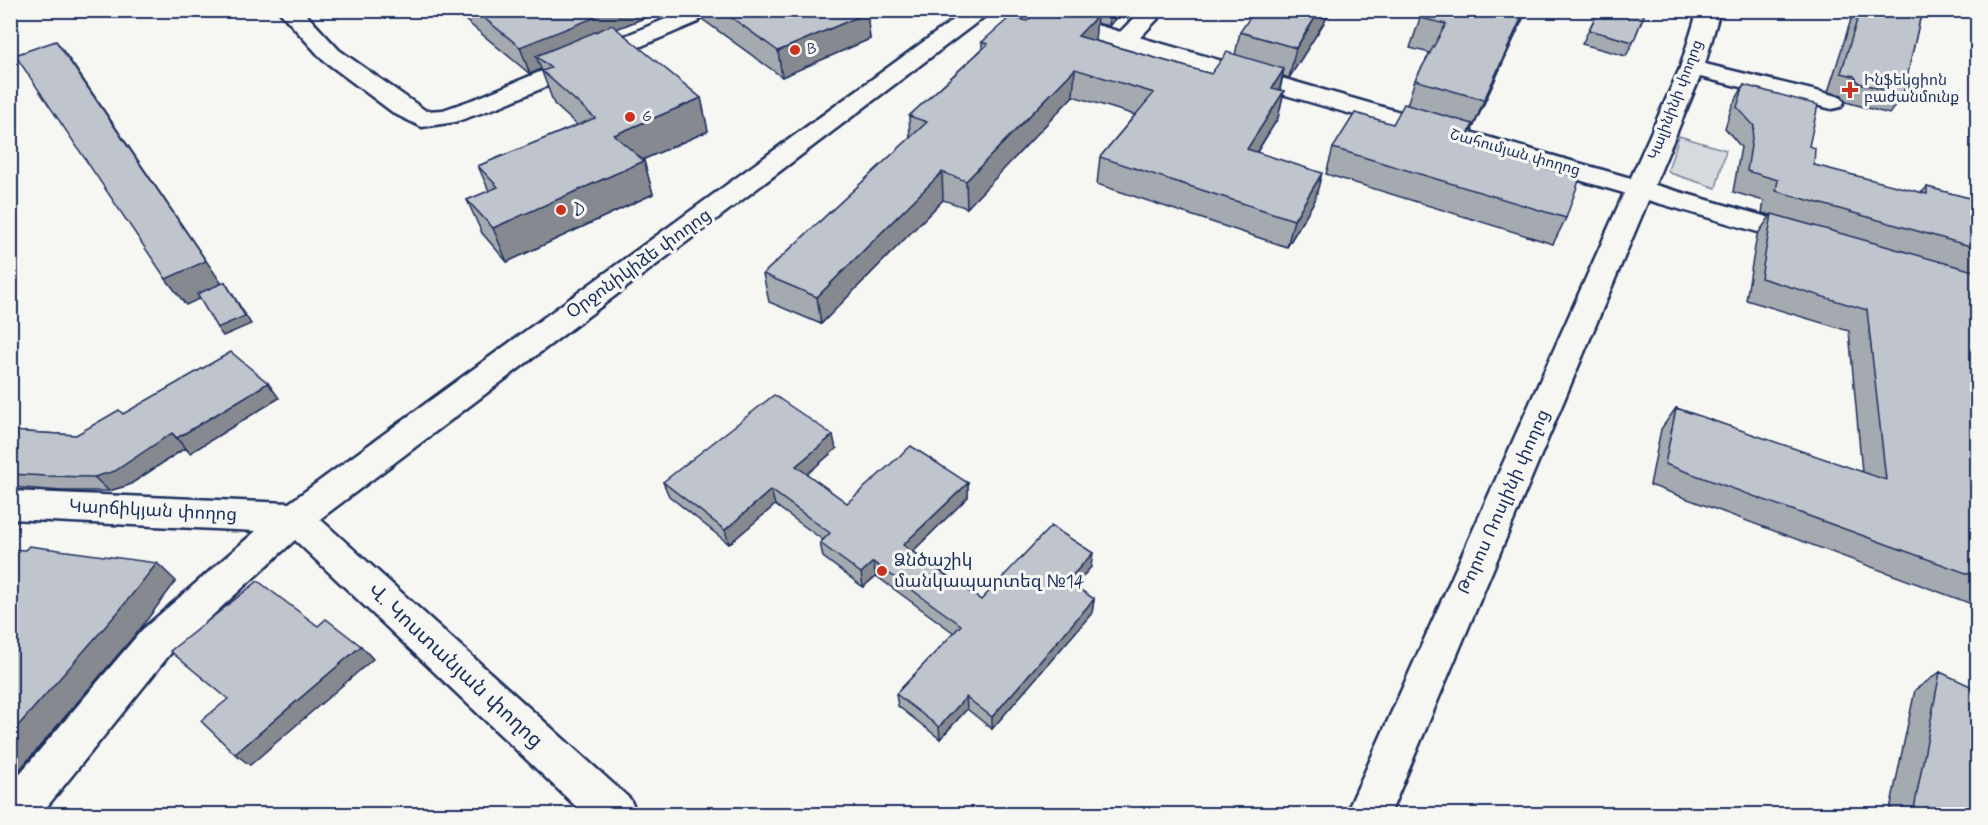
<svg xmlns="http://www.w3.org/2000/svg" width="1988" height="825" font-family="Mynerve,'Noto Sans Armenian',sans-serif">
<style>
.green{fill:#d6d9dd;stroke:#78849e;stroke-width:1.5}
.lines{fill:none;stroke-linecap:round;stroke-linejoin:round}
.minor-casing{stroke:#1b2f5e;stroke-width:5}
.major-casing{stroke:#1b2f5e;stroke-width:5}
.minor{fill:#f6f6f2;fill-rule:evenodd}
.major{fill:#f6f6f2;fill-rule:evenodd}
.wall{fill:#a5a9b0;stroke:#1b2f5e;stroke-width:1.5}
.shaded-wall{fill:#868990;stroke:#1b2f5e;stroke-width:1.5}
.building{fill:#c0c4cd;stroke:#1b2f5e;stroke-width:1.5}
.poi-dot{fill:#c8321e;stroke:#f6f6f2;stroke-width:2}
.labels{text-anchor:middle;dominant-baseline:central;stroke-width:6;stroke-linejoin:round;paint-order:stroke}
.far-poi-label{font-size:15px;fill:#1b2f5e;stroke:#f6f6f2;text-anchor:start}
.far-street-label{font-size:15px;fill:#1b2f5e;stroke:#f6f6f2}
.poi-label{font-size:18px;fill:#1b2f5e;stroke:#f6f6f2;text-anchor:start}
.street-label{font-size:18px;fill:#1b2f5e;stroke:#f6f6f2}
.near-street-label{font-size:21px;fill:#1b2f5e;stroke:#f6f6f2}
</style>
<rect width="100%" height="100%" fill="#f6f6f2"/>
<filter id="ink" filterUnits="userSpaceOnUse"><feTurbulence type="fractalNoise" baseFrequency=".0167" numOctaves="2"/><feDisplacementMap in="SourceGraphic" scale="12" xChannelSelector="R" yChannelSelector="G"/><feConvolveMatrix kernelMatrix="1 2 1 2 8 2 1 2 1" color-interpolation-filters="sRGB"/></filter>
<g filter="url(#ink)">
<path class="green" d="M 1679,136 L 1726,150 L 1716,188 L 1670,173 L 1668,170 Z"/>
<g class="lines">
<g class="minor-casing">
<path id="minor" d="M 278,10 L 302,10 L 339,50 L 426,111 L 443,110 L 480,97 L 682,12 L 698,12 L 701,17 L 698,22 L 498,107 L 455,122 L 422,127 L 395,114 L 323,60 Z
M 967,10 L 993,10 L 320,519 L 630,799 L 637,814 L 584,814 L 295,540 L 170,654 L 41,814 L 10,814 L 10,785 L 142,630 L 256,531 L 10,519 L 10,491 L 289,503 Z
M 1142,10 L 1166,10 L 1132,46 L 1124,48 L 1116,46 L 1112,41 L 1116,36 Z
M 1698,10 L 1720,10 L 1705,64 L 1841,97 L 1844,102 L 1841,107 L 1832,109 L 1700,77 L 1390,814 L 1346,814 L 1680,68 Z"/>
</g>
<g class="major-casing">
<path id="major" d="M 1007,10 L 1044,10 L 1816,231 L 1820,237 L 1816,243 L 1806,246 L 1796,243 L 1010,15 Z"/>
</g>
<use href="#minor" class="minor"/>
<use href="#major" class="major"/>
</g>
<path class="wall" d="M 453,10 L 665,10 L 616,29 L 701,98 L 708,131 L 642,160 L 644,161 L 653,194 L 507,262 L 482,233 L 467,200 L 489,191 L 478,166 L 577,125 L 554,104 L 541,69 L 530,74 Z
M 697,10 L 864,10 L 867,13 L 870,39 L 782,77 L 702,19 L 700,11 Z
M 1038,10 L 1123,10 L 1109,26 L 1096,23 L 1095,41 L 1211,74 L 1235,55 L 1240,32 L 1332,10 L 1289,78 L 1283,76 L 1280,90 L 1284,91 L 1278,118 L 1257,152 L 1315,200 L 1287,247 L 1097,184 L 1100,157 L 1135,115 L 1073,96 L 967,208 L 943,200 L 821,324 L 769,302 L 763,274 L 910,138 L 909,116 L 982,49 L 982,42 L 1027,21 Z
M 1527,10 L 1472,130 L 1471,130 L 1465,145 L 1566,218 L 1553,244 L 1326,174 L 1333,148 L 1393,124 L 1407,105 L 1415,80 L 1430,53 L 1410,48 L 1420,18 Z
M 1577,10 L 1646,10 L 1633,42 L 1626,56 L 1582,44 L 1596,15 Z
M 1854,10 L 1922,10 L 1903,95 L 1889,114 L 1846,102 L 1842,95 L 1828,92 Z
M 1744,85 L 1809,146 L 1814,165 L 1921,193 L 1927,187 L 1977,200 L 1977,606 L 1650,485 L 1661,429 L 1676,408 L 1862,472 L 1849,331 L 1746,300 L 1757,235 L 1771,215 L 1762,213 L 1764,201 L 1733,192 L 1741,147 L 1725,128 L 1732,106 Z
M 279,398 L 190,453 L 185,448 L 129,485 L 109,491 L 61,491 L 10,487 L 10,431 L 76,435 L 123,414 Z
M 836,449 L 807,474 L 847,503 L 968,483 L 968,497 L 913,551 L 981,600 L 1091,567 L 1074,586 L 1094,599 L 1092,613 L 992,729 L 967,709 L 940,739 L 898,706 L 896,694 L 954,633 L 876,576 L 863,587 L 823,557 L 820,543 L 823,540 L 775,505 L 729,544 L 669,496 L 663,482 Z
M 1940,672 L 1977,814 L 1889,814 L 1915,690 Z"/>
<path class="shaded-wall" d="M 591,10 L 664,10 L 601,35 L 536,56 L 541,69 L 530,74 L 520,47 Z
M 1110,10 L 1123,10 L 1109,26 Z
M 1320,10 L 1332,10 L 1289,78 L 1296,48 Z
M 1525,10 L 1527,10 L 1472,130 L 1484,100 Z
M 867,13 L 870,39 L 782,77 L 778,51 Z
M 1097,16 L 1095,42 L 1078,36 Z
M 56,41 L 74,66 L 224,287 L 186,305 L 166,279 Z
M 1075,69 L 1073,96 L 967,208 L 966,181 Z
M 1284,69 L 1278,96 L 1272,88 Z
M 1284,91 L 1278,118 L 1241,177 L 1247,149 Z
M 701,98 L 708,131 L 624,168 L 614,135 Z
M 644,161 L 653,194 L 507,262 L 493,228 Z
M 942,172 L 943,200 L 821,324 L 817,297 Z
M 1322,173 L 1315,200 L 1287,247 L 1294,220 Z
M 225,282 L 251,324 L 223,336 L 217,328 Z
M 268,383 L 279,398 L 190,453 L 177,438 Z
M 172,433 L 185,448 L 129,485 L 109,491 L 94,477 Z
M 833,435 L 836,449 L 799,481 L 796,466 Z
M 968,483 L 968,497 L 905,559 L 903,545 Z
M 771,490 L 775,505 L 729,544 L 725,530 Z
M 1093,553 L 1091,567 L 1066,595 L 1067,581 Z
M 873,562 L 876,576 L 863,587 L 861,573 Z
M 157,563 L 176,581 L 140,629 L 10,781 L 10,735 Z
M 1094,599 L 1092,613 L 992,729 L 992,717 Z
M 361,646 L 373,659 L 250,765 L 235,754 Z
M 966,697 L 967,709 L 940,739 L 939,727 Z"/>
<path class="building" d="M 474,10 L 591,10 L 589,11 L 596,17 L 520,47 Z
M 721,10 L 864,10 L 867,13 L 778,51 Z
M 1038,10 L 1078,10 L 1097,16 L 1078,36 L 1211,74 L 1227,52 L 1284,69 L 1272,88 L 1284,91 L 1247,149 L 1322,173 L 1294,220 L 1100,157 L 1154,93 L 1075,69 L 966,181 L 942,172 L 817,297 L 763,274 L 927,122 L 909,116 L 988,44 L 982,42 L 1010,17 L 1027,21 Z
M 1255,10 L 1320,10 L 1296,48 L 1240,32 Z
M 1424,10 L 1525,10 L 1484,100 L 1415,80 L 1446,24 L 1420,18 Z
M 1599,10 L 1646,10 L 1633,42 L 1589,30 Z
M 1860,10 L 1922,10 L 1903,95 L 1859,83 L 1854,76 L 1841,73 Z
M 612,25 L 701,98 L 614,135 L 644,161 L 493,228 L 467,200 L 498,187 L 478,166 L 595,118 L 542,71 L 551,68 L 536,56 Z
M 56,41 L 206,261 L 166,279 L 15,55 Z
M 1744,85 L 1818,105 L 1809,146 L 1815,148 L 1814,165 L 1927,194 L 1927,187 L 1977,200 L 1977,248 L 1776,191 L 1778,180 L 1747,171 L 1754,126 L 1737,107 Z
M 1404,104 L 1473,124 L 1464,144 L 1580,178 L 1566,218 L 1333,148 L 1355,113 L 1393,124 Z
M 1772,214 L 1977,272 L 1977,577 L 1665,464 L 1676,408 L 1886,480 L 1867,310 L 1761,278 Z
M 225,282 L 245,316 L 217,328 L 197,294 Z
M 231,352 L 268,383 L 177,438 L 172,433 L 115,471 L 94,477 L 46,476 L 10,474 L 10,431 L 76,435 L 119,410 L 123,414 Z
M 774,395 L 833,435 L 796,466 L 847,503 L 911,446 L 968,483 L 903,545 L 981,600 L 1051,526 L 1093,553 L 1067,581 L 1094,599 L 992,717 L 966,697 L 939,727 L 896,694 L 961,625 L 873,562 L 861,573 L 820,543 L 830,533 L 771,490 L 725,530 L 663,482 Z
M 29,546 L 157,563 L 119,611 L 10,735 L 10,549 L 25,550 Z
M 258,581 L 318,626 L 326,619 L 361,646 L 235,754 L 201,721 L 228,699 L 170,651 Z
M 1940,672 L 1977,689 L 1977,814 L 1913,814 Z"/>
</g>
<g class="poi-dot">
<circle cx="795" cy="50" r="6"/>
<path d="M1847 81h6v6h6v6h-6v6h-6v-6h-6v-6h6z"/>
<circle cx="630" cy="117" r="6"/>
<circle cx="561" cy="210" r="6"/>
<circle cx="882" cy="571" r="6"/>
</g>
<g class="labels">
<g class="far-poi-label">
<text x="807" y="50">B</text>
<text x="1864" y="81">Ինֆեկցիոն<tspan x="1864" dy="17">բաժանմունք</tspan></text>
<text x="642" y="117">G</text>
</g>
<g class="far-street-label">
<text transform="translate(1676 100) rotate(-69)">Կալինինի փողոց</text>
<text transform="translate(1515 153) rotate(16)">Շահումյան փողոց</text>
</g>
<g class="poi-label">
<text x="573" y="210">D</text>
<text x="894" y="561">Ձնծաշիկ<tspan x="894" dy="21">մանկապարտեզ №14</tspan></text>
</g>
<g class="street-label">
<text transform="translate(639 264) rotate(-36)">Օրջոնիկիձե փողոց</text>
<text transform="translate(1504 502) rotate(-66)">Թորոս Ռոսլինի փողոց</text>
<text transform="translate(153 511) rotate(3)">Կարճիկյան փողոց</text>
</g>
<g class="near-street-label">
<text transform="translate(455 666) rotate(43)">Վ. Կոստանյան փողոց</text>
</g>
</g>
<rect width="1988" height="825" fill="none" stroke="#f6f6f2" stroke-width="36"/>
<rect x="18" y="18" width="1952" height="789" fill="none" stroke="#1b2f5e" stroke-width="2" filter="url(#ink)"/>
</svg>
